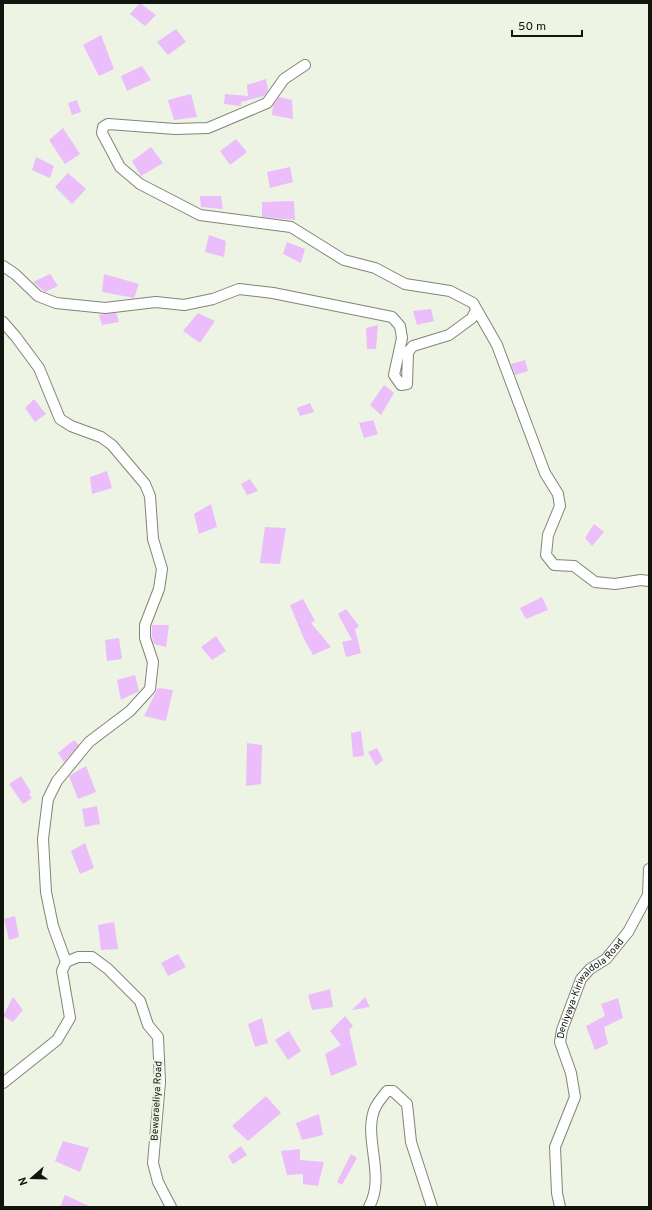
<svg xmlns="http://www.w3.org/2000/svg" width="652" height="1210" font-family="Overpass,sans-serif">
<style>
.building{fill:#ebbdfa}
.lines{fill:none;stroke-linecap:round;stroke-linejoin:round}
.minor-casing{stroke:#808677;stroke-width:12}
.minor{stroke:#fff;stroke-width:10}
.labels{text-anchor:middle;dominant-baseline:central;stroke-width:4;stroke-linejoin:round;paint-order:stroke}
.street-label{font-size:10px;fill:#12140e;stroke:#edf4e3}
</style>
<rect width="100%" height="100%" fill="#edf4e3"/>
<path class="building" d="M 140,3 L 156,15 L 145,26 L 130,14 Z
M 176,29 L 186,42 L 168,55 L 157,42 Z
M 101,35 L 114,69 L 99,76 L 83,45 Z
M 142,66 L 151,80 L 127,91 L 121,76 Z
M 266,79 L 268,90 L 264,96 L 241,102 L 241,106 L 224,104 L 225,94 L 248,96 L 247,85 Z
M 191,94 L 197,117 L 174,120 L 168,100 Z
M 279,97 L 292,100 L 293,119 L 272,115 L 273,105 Z
M 77,100 L 81,112 L 72,115 L 68,103 Z
M 63,128 L 80,154 L 65,164 L 49,140 Z
M 236,139 L 247,152 L 230,165 L 220,151 Z
M 151,147 L 163,163 L 141,176 L 132,161 Z
M 36,157 L 54,166 L 50,178 L 32,170 Z
M 290,167 L 293,182 L 270,188 L 267,172 Z
M 68,173 L 86,189 L 72,204 L 55,187 Z
M 200,196 L 221,196 L 223,209 L 201,207 Z
M 294,201 L 295,220 L 262,217 L 262,202 Z
M 209,235 L 226,241 L 224,257 L 205,252 Z
M 287,242 L 305,249 L 301,263 L 283,254 Z
M 50,274 L 58,286 L 45,292 L 33,282 Z
M 104,274 L 139,284 L 134,298 L 102,292 Z
M 431,309 L 434,321 L 417,325 L 413,311 Z
M 116,313 L 119,322 L 102,325 L 99,315 Z
M 198,313 L 215,321 L 200,343 L 183,331 Z
M 378,325 L 376,349 L 367,349 L 366,328 Z
M 525,360 L 528,371 L 515,375 L 511,364 Z
M 384,385 L 394,393 L 381,415 L 370,405 Z
M 34,399 L 46,414 L 35,422 L 25,408 Z
M 310,403 L 314,412 L 300,416 L 297,408 Z
M 373,420 L 378,434 L 364,438 L 359,423 Z
M 107,471 L 112,488 L 92,494 L 90,477 Z
M 250,479 L 258,491 L 247,495 L 241,484 Z
M 211,504 L 217,527 L 199,534 L 194,514 Z
M 594,524 L 604,532 L 592,546 L 585,538 Z
M 265,527 L 286,528 L 280,564 L 260,563 Z
M 542,597 L 548,610 L 526,619 L 520,608 Z
M 303,599 L 315,621 L 311,623 L 331,647 L 313,655 L 304,639 L 290,605 Z
M 346,609 L 359,626 L 355,629 L 361,653 L 346,657 L 342,642 L 352,640 L 338,614 Z
M 152,625 L 169,625 L 166,647 L 154,644 L 152,637 Z
M 216,636 L 226,651 L 212,660 L 201,647 Z
M 119,638 L 122,659 L 107,661 L 105,640 Z
M 135,675 L 139,691 L 121,700 L 117,680 Z
M 158,688 L 173,690 L 166,721 L 144,716 Z
M 361,731 L 364,756 L 353,757 L 351,733 Z
M 74,740 L 79,745 L 64,762 L 58,753 Z
M 247,743 L 262,745 L 261,784 L 246,786 Z
M 377,748 L 383,760 L 376,766 L 368,752 Z
M 86,766 L 96,792 L 78,799 L 69,776 Z
M 21,776 L 31,792 L 29,794 L 32,798 L 23,804 L 9,784 Z
M 97,806 L 100,824 L 85,827 L 82,809 Z
M 85,843 L 94,868 L 80,874 L 71,851 Z
M 15,916 L 19,937 L 9,940 L 4,919 Z
M 114,922 L 118,949 L 101,950 L 98,925 Z
M 178,954 L 186,967 L 168,976 L 161,963 Z
M 330,989 L 333,1007 L 312,1010 L 308,995 Z
M 13,997 L 23,1010 L 13,1022 L 3,1016 Z
M 365,997 L 370,1007 L 352,1010 Z
M 618,998 L 623,1018 L 604,1027 L 608,1044 L 595,1050 L 586,1026 L 605,1016 L 601,1004 Z
M 345,1016 L 353,1026 L 349,1030 L 357,1065 L 331,1076 L 325,1054 L 341,1045 L 330,1031 Z
M 262,1018 L 268,1043 L 255,1047 L 248,1024 Z
M 289,1031 L 301,1051 L 288,1060 L 275,1040 Z
M 266,1096 L 281,1113 L 248,1141 L 232,1126 Z
M 319,1114 L 323,1135 L 302,1140 L 296,1123 Z
M 63,1141 L 89,1148 L 80,1172 L 55,1161 Z
M 241,1146 L 247,1155 L 233,1164 L 228,1156 Z
M 300,1149 L 300,1160 L 324,1162 L 318,1186 L 303,1184 L 303,1174 L 287,1175 L 281,1151 Z
M 351,1154 L 357,1158 L 342,1185 L 337,1182 Z
M 65,1195 L 91,1207 L 60,1207 Z"/>
<g class="lines">
<g class="minor-casing">
<g id="minor">
<path d="M 305,65 L 284,79 L 267,103 L 208,128 L 175,129 L 108,124 L 103,127 L 102,133 L 120,167 L 140,184 L 200,215 L 291,227 L 344,260 L 375,268 L 405,284 L 450,291 L 473,303 L 497,345 L 545,473 L 558,494 L 560,506 L 548,535 L 546,555 L 554,565 L 574,566 L 595,582 L 615,584 L 641,580 L 649,581"/>
<path d="M 3,266 L 15,274 L 38,296 L 56,303 L 105,308 L 156,302 L 184,305 L 213,299 L 239,289 L 273,293 L 392,317 L 400,326 L 402,338 L 394,375 L 401,385 L 407,384 L 408,352 L 413,346 L 449,335 L 472,318 L 476,310"/>
<path d="M 3,322 L 16,337 L 39,368 L 60,419 L 71,426 L 101,437 L 112,445 L 145,484 L 150,496 L 153,539 L 162,569 L 159,589 L 145,625 L 145,638 L 153,662 L 150,689 L 130,711 L 89,742 L 57,781 L 48,799 L 43,839 L 46,892 L 53,926 L 66,962"/>
<path d="M 3,1083 L 57,1040 L 70,1018 L 62,971 L 66,962 L 78,957 L 92,957 L 108,969 L 140,1001 L 148,1025 L 158,1037 L 160,1082 L 153,1163 L 158,1182 L 171,1207"/>
<path d="M 369,1207 C 387,1175 361,1135 376,1106 C 379,1101 383,1096 387,1091 L 393,1091 L 407,1104 L 411,1142 L 432,1207"/>
<path id="s1" d="M 560,1207 L 557,1193 L 555,1147 L 575,1097 L 571,1073 L 560,1042 L 562,1030 L 581,979 L 590,969 L 606,959 L 628,932 L 648,895 L 649,869"/>
</g>
</g>
<use href="#minor" class="minor"/>
</g>
<g class="labels">
<g class="street-label">
<text stroke="none"><textPath href="#s1" startOffset="235">Deniyaya-Kiriwaldola Road</textPath></text>
<text transform="translate(157 1101) rotate(-87)">Bewaraeliya Road</text>
</g>
</g>
<rect width="652" height="1210" fill="none" stroke="#12140e" stroke-width="8"/>
<g transform="translate(32 1178) rotate(250)" stroke="#edf4e3" stroke-width="3" paint-order="stroke">
<path d="M0-3L7 15L0 10L-7 15Z" fill="#12140e"/>
<text y="-6" font-size="11" font-weight="bold" text-anchor="middle" fill="#12140e">N</text>
</g>
<path d="M512 30v6h70v-6" fill="none" stroke="#12140e" stroke-width="2"/>
<text x="518" y="30" font-size="12" fill="#12140e" stroke="#edf4e3" stroke-width="3" paint-order="stroke">50 m</text>
</svg>
